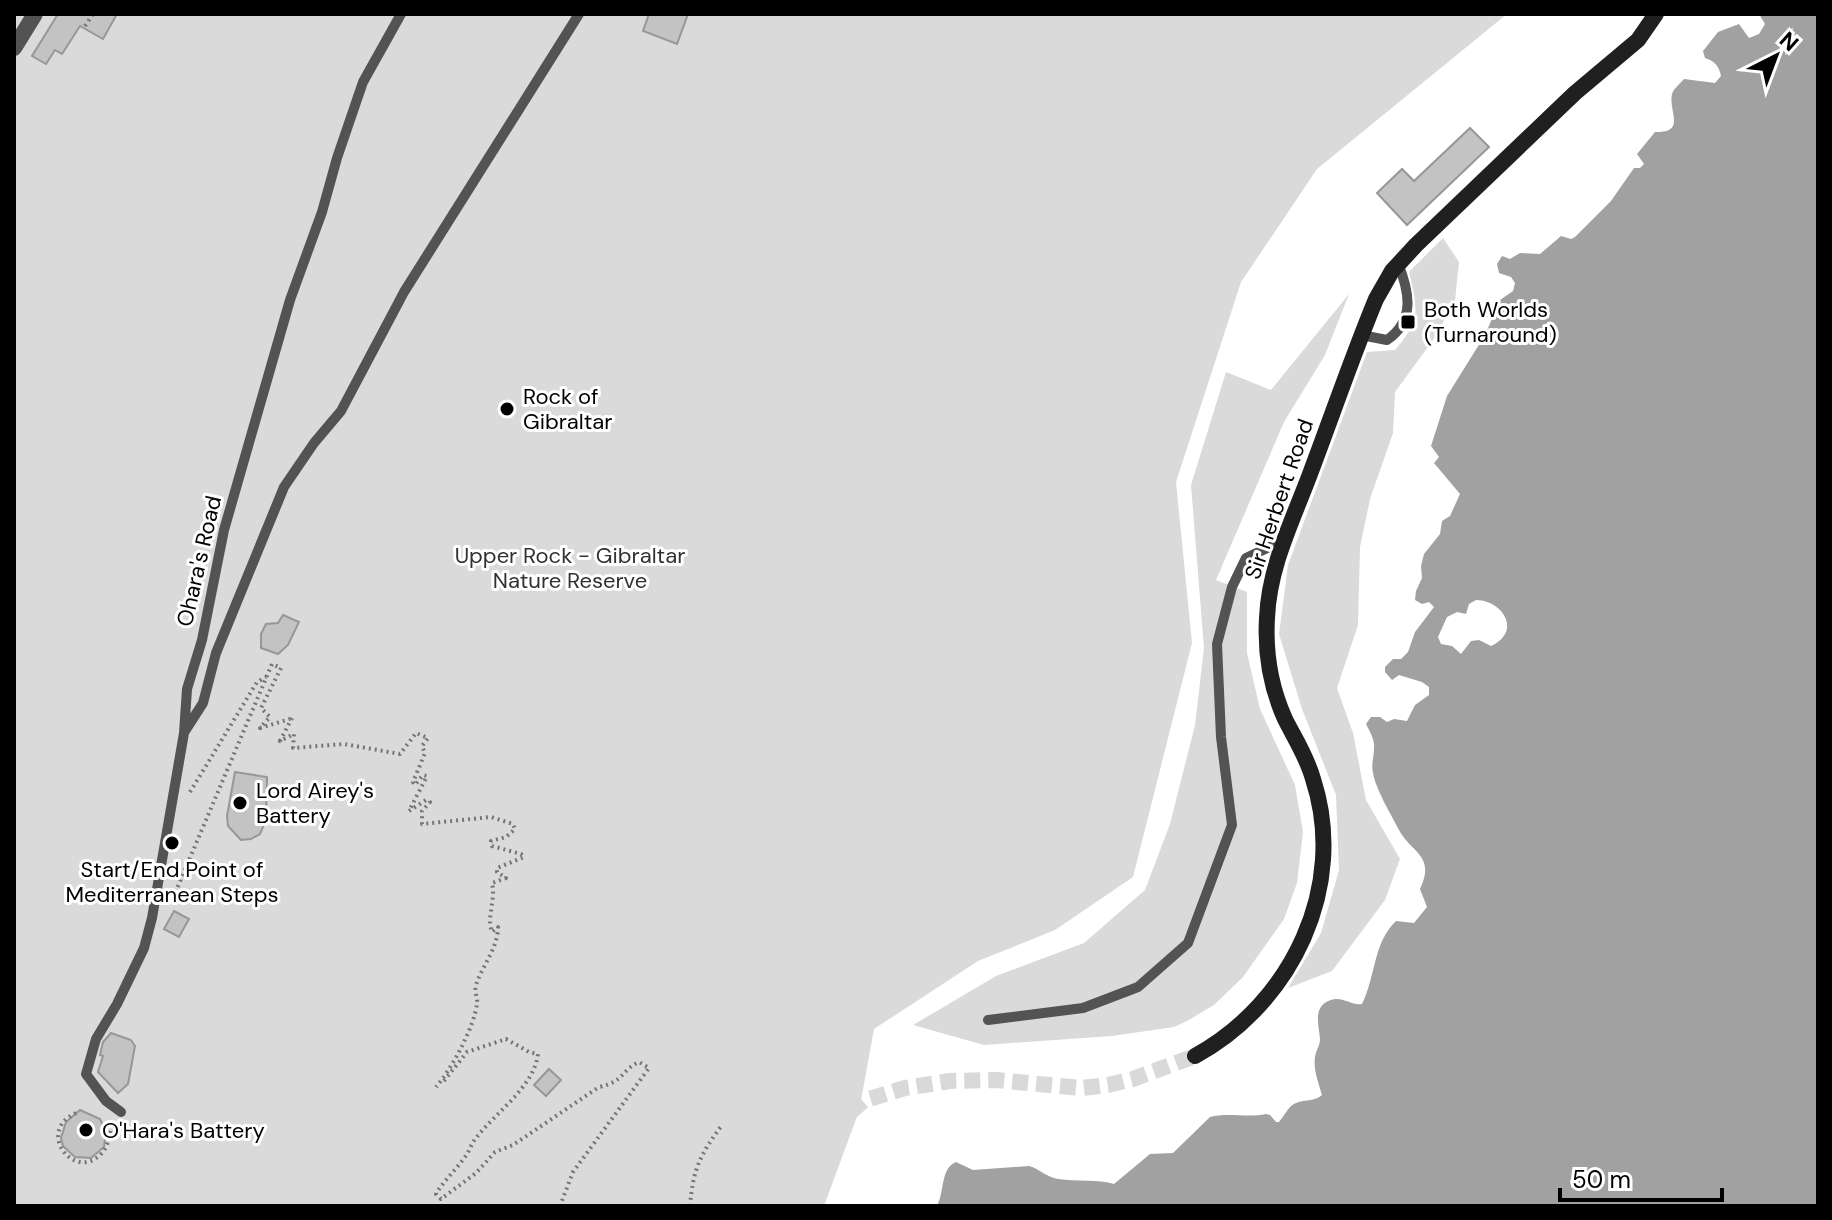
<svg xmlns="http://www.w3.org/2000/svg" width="1832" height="1220" font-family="'DM Sans',sans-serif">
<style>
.green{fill:#dadada}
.water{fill:#a1a1a1;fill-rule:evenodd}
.building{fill:#c3c3c3;stroke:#979797;stroke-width:2}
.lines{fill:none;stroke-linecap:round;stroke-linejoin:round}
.secondary-tunnel{stroke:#d9d9d9;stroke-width:16;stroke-dasharray:16 8;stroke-linecap:butt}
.path{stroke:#757575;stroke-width:4;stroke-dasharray:2 4;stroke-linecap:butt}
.lane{stroke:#535353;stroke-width:10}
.street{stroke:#535353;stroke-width:16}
.secondary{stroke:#202020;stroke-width:16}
.poi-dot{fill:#000;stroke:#fff;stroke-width:3}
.labels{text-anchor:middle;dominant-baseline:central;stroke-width:6;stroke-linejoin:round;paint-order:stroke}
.poi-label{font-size:22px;fill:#000;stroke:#fff;text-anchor:start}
.street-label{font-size:22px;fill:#000;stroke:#fff}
.park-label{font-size:22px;fill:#313131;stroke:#fff}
</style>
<rect width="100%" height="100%" fill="#fff"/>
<path class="green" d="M 14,14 L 1507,14 L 1317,169 L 1241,282 L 1176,482 L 1192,643 L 1133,877 L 1055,930 L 978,961 L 874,1029 L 859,1111 L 824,1206 L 14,1206 Z
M 1443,238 L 1459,262 L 1455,301 L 1433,340 L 1395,392 L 1393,433 L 1370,499 L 1360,547 L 1358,625 L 1337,688 L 1353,733 L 1366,800 L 1400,859 L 1385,900 L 1332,971 L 1288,988 L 1321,933 L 1339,870 L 1336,795 L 1302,709 L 1279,634 L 1288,565 L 1367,352 L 1395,350 C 1421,320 1418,310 1409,272 Z
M 1349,294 L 1325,355 L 1284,422 L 1216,580 L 1247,592 L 1247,653 L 1260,709 L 1295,785 L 1303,832 L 1297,883 L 1284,919 L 1243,977 L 1214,1005 L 1187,1021 L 1174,1027 L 1112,1036 L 984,1045 L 913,1025 L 996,976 L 1084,943 L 1145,890 L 1170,824 L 1195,725 L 1204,648 L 1191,485 L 1226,372 L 1271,390 Z"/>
<path class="water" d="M 1759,14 L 1818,14 L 1818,1206 L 937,1206 C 945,1191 940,1169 956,1162 L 973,1170 L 1029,1166 C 1040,1169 1046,1177 1058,1179 C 1076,1182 1099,1179 1114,1184 L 1150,1154 L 1173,1153 L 1210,1117 C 1227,1112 1247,1118 1266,1114 L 1270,1115 L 1276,1122 L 1279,1122 C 1283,1117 1287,1110 1291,1106 C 1301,1098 1313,1103 1322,1095 C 1319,1084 1313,1070 1315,1057 C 1316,1050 1320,1046 1320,1039 C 1319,1025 1312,1006 1331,1000 C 1342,996 1352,1006 1362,1004 C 1376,976 1373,943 1396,921 L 1414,923 L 1427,907 L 1420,889 C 1436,855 1411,853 1399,830 C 1391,814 1376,790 1373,773 C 1371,764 1374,757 1374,748 C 1375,740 1370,732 1366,724 L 1371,717 L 1380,717 L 1387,722 L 1394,719 L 1407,721 L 1415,705 L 1429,695 L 1429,687 L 1422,682 L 1399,675 L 1392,680 L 1385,672 L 1385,667 L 1393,659 L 1401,659 L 1408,652 L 1415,632 L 1434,607 L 1429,602 L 1422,604 L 1415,600 L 1416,591 L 1422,578 L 1421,566 L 1424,554 L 1440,534 L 1442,521 L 1450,516 L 1460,494 L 1434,463 L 1439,457 L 1431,446 L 1447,396 L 1485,335 L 1500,300 L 1513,291 L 1515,283 L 1511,277 L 1499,273 L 1497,264 L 1502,256 L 1510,259 L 1520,253 L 1540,254 L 1561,236 L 1571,239 L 1575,237 L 1611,201 L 1634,168 L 1640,168 L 1644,164 L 1637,154 L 1655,132 C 1687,133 1668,111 1672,94 C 1674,88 1680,84 1684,79 L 1715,83 L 1721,76 C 1719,66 1715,61 1705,58 L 1703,51 L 1718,32 L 1739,24 L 1749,38 L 1759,34 L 1765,24 ZM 1476,600 C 1502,600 1523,631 1491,646 L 1479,640 L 1471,641 L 1461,654 L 1452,646 L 1441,644 L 1438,637 L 1447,617 L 1457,612 L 1466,614 L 1469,604 Z"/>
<path class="building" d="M 58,14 L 117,14 L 103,39 L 80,26 L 62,54 L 55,50 L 46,64 L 32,56 Z
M 649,14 L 688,14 L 677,44 L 643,31 Z
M 1470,128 L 1489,147 L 1407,225 L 1377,193 L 1402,169 L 1414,181 Z
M 283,615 L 299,622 L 288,645 L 278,654 L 261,648 L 261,634 L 266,624 L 278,623 Z
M 235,772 L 267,777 L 266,820 L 260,834 L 251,839 L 241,840 L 228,826 L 227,816 Z
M 174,911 L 189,919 L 179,937 L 164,929 Z
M 111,1033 L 131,1040 L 135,1046 L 128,1084 L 118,1093 L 98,1072 L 103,1056 L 100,1055 L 103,1042 Z
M 549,1069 L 561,1080 L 546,1096 L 534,1085 Z
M 80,1110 L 100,1119 L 106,1131 L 104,1147 L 91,1158 L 75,1157 L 63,1146 L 61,1138 L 66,1122 Z"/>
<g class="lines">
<path class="secondary-tunnel" d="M 742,1206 L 863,1101 L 905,1088 L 950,1081 L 996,1080 L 1082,1088 L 1108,1085 L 1133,1079 L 1195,1056"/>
<path class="path" d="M 85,26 L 93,14
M 292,718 L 280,741 L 294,734 L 293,748 L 344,744 L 400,754 L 416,733 L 428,738 L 422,746 L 425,753 L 413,782 L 415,785 L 423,775 L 427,776 L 409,811 L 426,800 L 430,802 L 422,811 L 422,824 L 491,817 L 513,824 L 515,829 L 506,837 L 491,841 L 492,846 L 521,854 L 524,857 L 497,868 L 497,872 L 506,878 L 492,883 C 496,902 486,917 492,932 L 498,927 C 498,948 482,966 476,985 C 474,992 478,998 477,1003 C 475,1026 451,1070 436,1087
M 190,792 L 257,682 L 266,677
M 173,898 L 272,664 L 281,668 L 261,708 L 270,717 L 260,728 L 290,719
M 444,1081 L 467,1052 L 506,1039 L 529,1052 L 538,1054 C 534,1087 495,1113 476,1138 C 472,1143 470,1149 467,1154 C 457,1169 445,1179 436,1194 L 441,1199 L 476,1173 L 495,1152 L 513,1145 L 599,1087 C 624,1082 621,1070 639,1062 L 649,1068 L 573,1172 L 560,1206
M 76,1113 C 35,1131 74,1182 101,1154 C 109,1146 109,1134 113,1124
M 690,1206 C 693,1169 700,1155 722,1125"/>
<path class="lane" d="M 1361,335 L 1387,340 C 1416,320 1409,291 1398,263
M 185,731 L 203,703 L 216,653 L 284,487 L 314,443 L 341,411 L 404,292 L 579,14
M 988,1020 L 1083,1008 L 1138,987 L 1188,943 L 1232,825 L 1221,737 L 1217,644 L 1232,587 L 1246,558 L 1284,540
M 121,1112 L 106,1101 L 86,1074 L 96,1039 L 117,1004 L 144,948 L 152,918 L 184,733 L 187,689 L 202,640 L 224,530 L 290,300 L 322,212 L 337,158 L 363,82 L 401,14"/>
<path class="street" d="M 14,48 L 35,14"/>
<path class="secondary" d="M 1195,1056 C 1292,1003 1348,886 1313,779 C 1307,757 1295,739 1285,719 C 1271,688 1265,652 1267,618 C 1269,567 1292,522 1310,474 C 1332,416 1352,357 1376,299 L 1392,271 L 1416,245 L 1575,93 L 1638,40 L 1656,14"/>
</g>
<g class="poi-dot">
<rect x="1400" y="314" width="16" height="16" rx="4"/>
<circle cx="507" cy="409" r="8"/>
<circle cx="240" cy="803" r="8"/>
<circle cx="172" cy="843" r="8"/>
<circle cx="86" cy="1130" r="8"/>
</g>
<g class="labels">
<g class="poi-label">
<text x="1424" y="309">Both Worlds<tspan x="1424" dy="25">(Turnaround)</tspan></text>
<text x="523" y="396">Rock of<tspan x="523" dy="25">Gibraltar</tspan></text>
<text x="256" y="790">Lord Airey's<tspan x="256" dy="25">Battery</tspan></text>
<text x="172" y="869" text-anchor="middle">Start/End Point of<tspan x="172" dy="25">Mediterranean Steps</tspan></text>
<text x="102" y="1130">O'Hara's Battery</text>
</g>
<g class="street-label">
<text transform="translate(1279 499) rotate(-71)">Sir Herbert Road</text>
<text transform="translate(199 561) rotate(-77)">Ohara's Road</text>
</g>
<g class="park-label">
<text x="570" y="555">Upper Rock - Gibraltar<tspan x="570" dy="25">Nature Reserve</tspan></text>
</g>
</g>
<rect width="1832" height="1220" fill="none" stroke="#000000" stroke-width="32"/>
<g transform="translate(1776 56) rotate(42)" stroke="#ffffff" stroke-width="6" paint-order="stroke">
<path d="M0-6L14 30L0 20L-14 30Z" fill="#000000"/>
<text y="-12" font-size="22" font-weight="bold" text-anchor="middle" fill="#000000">N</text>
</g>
<path d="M1560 1188v12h162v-12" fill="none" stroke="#000000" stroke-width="4"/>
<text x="1572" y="1188" font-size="24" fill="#000000" stroke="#ffffff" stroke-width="6" paint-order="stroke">50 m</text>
</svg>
